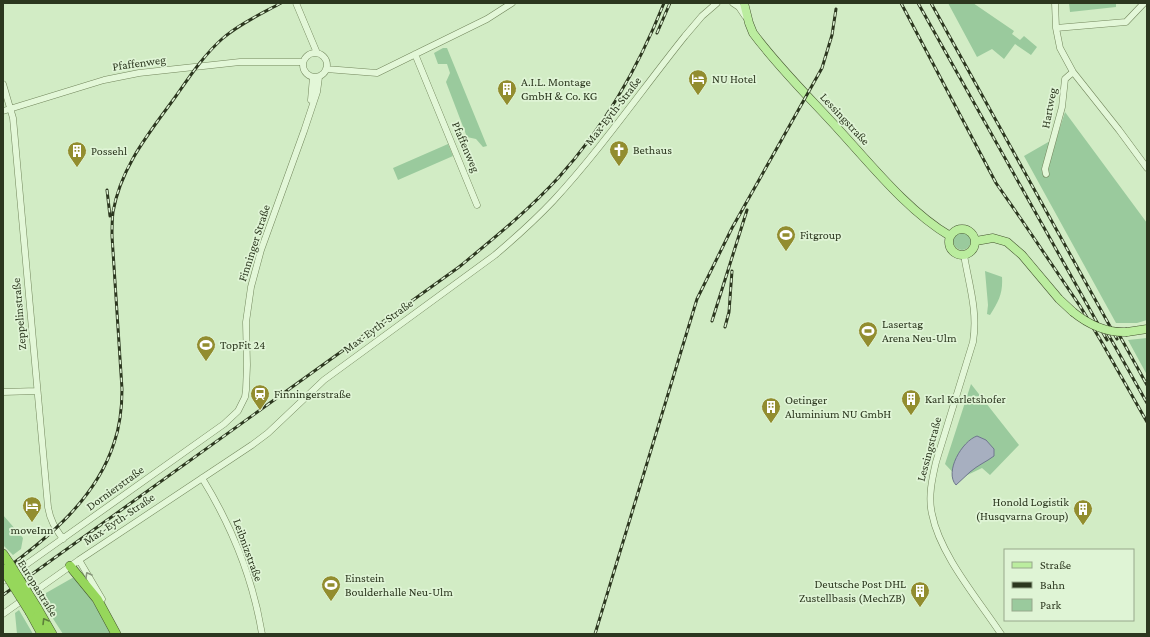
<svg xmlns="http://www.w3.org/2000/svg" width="1150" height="637" font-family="'Crimson Pro',serif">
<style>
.green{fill:#9aca9d}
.water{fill:#a7afc0;stroke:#6e778d}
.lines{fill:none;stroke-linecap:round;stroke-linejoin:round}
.minor-casing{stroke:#72865c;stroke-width:7}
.major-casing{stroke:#455430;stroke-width:9}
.highway-casing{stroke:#455430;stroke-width:10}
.minor{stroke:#e3f7d8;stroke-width:6}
.major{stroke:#bbed9f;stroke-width:8}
.highway{stroke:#96d75b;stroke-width:9}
.rail-casing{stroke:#2c371f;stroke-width:3}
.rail{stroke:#dff4d5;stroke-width:1.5;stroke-dasharray:4.5;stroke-linecap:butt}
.major-bridge-casing{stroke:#455430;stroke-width:9;stroke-linecap:butt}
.highway-bridge-casing{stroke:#455430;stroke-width:10;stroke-linecap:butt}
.major-bridge{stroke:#bbed9f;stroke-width:8}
.highway-bridge{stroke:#96d75b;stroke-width:9}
.oneway{stroke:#88977c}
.oneway2{stroke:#5c7f3a}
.labels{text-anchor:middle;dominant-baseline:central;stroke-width:3.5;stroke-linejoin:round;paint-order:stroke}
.street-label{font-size:12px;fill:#2c371f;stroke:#dff4d5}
.poi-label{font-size:12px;fill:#2c371f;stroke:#dff4d5;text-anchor:start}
</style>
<rect width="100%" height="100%" fill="#d2ecc5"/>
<path class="green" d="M 948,3 L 973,3 L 1014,31 L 1012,34 L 1020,40 L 1024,36 L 1037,47 L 1031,55 L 1015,44 L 1004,59 L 992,49 L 977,57 Z
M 1069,3 L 1116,3 L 1116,7 L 1070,12 Z
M 443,48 L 447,48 L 487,146 L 483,147 L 476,139 L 467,137 L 446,82 L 450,73 L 447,64 L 438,64 L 434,53 Z
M 1065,112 L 1147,223 L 1147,320 L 1137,323 L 1116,323 L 1024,156 L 1057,137 Z
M 448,144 L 453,156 L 398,180 L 393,168 Z
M953 241a9 9 0 1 1 18 0a9 9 0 1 1-18 0Z
M 985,271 L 1002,277 C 1003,293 999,301 990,315 L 987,314 L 988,305 Z
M 1147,338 L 1147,375 L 1128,340 Z
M 971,384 L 1019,445 L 990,475 L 982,468 L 959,479 L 945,464 Z
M 3,515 L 23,538 L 21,549 L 13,555 L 3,545 Z
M 74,577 L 90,597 L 113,634 L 63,634 L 39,597 Z
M 19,610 L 33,634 L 17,634 L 15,613 Z"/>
<path class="water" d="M 977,436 L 986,440 L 994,449 L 994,456 C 986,462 978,465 970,472 C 965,476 961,481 956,485 C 944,472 962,441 977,436 Z"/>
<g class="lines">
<g class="minor-casing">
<path id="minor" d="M 296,3 L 317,53
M 733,3 L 739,7 L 745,16
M 1055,3 L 1056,28 L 1060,48 L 1073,72 L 1119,130 L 1147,168
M 1056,28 L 1126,22 L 1144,3
M303 65a12 12 0 1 1 24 0a12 12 0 1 1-24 0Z
M 415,54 L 477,205
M 326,69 L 377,73 L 487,19 L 512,3
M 3,84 L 13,118 L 48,507 C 50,520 55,528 63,539
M 311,100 L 313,77
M 3,111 L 104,80 L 139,73 L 240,62 L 302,62
M 1046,174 L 1045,169 L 1062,107 L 1065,79 L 1073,72
M 964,255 C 969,285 978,311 973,342 L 936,462 C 932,479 928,497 932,514 C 940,555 978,599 1001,634
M 3,392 L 37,391
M 202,478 C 231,525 253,579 262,634
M 79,560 L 102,599
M 3,581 L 224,424 L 238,411 L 245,397 L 246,390 L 247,365 L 246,322 L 251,287 L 261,250 L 304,131 L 317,92 L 319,77
M 3,614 L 79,560 L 252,445 L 268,433 L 324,380 L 495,255 C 515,238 535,220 553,201 C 601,149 641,91 685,36 L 702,16 L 717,3"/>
</g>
<g class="major-casing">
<path id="major" d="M 744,3 L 749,23 L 753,33 C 779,68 811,99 840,131 C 872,166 909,212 950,236
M949 242a13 13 0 1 1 26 0a13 13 0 1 1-26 0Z
M 976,241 L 993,238 L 1007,242 L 1022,255 L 1059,299 L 1073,312
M 1127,332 L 1147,329"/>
</g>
<g class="highway-casing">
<path id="highway" d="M 3,554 L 9,563
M 70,566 L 97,599 L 116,634
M 37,608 L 52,634
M 30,612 L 42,634"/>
</g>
<use href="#minor" class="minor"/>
<use href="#major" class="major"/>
<use href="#highway" class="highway"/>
<g class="rail-casing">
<path id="rail" d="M 901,3 L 996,183 L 1021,219 L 1080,306 L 1101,341 L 1147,422
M 918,3 L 1107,340
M 931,3 L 1117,339
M 657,33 L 670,3
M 107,190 L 110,216
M 712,321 L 747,210
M 725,327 L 729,312 L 732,271
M 1117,331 L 1147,385
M 1108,334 L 1147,403
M 3,571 C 48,538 96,499 114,443 C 120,426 122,407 122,389 L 112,236 C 112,228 112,220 113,212 C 121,166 150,132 176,96 C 190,76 204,55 222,39 C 239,24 261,14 281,3
M 3,595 L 459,267 C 493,239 529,210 559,177 C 604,127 639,66 664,3
M 595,634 L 697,299 L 732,228 L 822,68 L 832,35 L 836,9"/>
</g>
<use href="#rail" class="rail"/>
<g class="major-bridge-casing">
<path id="major-bridge" d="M 1073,312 C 1089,325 1106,333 1127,332"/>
</g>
<g class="highway-bridge-casing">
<path id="highway-bridge" d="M 9,563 L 37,608
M 3,569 L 30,612"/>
</g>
<use href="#major-bridge" class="major-bridge"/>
<use href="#highway-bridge" class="highway-bridge"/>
</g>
<defs><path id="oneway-chevron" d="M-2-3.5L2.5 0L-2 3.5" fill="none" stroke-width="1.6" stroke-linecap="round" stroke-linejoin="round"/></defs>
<use class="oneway" href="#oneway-chevron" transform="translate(88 575) rotate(-119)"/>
<use class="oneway2" href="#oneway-chevron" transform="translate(45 621) rotate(-121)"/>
<defs>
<g id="hotel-pin" transform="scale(1)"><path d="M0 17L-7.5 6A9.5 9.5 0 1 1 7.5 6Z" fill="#928d2f" stroke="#dff4d5"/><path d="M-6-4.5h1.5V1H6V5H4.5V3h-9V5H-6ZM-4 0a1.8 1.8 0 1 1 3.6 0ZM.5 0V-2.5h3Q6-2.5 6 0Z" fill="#fff"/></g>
<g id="building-pin" transform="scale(1)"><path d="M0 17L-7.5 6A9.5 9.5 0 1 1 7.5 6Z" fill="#928d2f" stroke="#dff4d5"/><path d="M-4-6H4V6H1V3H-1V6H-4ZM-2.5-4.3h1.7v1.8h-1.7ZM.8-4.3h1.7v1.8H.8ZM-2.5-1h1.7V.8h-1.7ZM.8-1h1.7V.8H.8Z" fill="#fff"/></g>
<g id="church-pin" transform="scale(1)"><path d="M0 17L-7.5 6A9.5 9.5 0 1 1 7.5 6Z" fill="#928d2f" stroke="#dff4d5"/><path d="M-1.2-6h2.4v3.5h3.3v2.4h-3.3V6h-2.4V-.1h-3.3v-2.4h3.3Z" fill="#fff"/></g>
<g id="stadium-pin" transform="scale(1)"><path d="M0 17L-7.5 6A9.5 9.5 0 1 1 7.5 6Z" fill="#928d2f" stroke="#dff4d5"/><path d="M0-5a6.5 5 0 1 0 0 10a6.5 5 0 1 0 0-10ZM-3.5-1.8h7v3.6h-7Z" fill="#fff"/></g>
<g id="station-pin" transform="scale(1)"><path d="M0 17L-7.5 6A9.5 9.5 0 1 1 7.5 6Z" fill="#928d2f" stroke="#dff4d5"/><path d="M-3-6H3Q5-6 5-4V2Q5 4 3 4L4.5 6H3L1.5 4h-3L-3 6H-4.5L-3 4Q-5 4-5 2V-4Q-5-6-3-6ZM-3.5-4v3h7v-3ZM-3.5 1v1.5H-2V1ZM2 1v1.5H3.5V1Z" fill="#fff"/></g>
</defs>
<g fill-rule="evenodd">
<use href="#hotel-pin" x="698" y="79"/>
<use href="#building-pin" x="507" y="89"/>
<use href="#church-pin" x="619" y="150"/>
<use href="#building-pin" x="77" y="151"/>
<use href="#stadium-pin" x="786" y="235"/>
<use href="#stadium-pin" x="868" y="331"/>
<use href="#stadium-pin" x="206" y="345"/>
<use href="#station-pin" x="260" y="394"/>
<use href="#building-pin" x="911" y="399"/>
<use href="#building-pin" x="771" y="407"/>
<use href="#hotel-pin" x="32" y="506"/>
<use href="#building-pin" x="1083" y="509"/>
<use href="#stadium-pin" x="331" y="585"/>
<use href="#building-pin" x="920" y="591"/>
</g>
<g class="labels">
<g class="street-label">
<text transform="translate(139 63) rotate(-8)">Pfaffenweg</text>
<text transform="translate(1049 108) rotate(-79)">Hartweg</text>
<text transform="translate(613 111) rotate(-52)">Max-Eyth-Straße</text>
<text transform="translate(845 119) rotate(47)">Lessingstraße</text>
<text transform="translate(466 147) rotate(67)">Pfaffenweg</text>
<text transform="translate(254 243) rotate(-72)">Finninger Straße</text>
<text transform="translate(19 314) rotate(-95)">Zeppelinstraße</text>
<text transform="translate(378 326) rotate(-36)">Max-Eyth-Straße</text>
<text transform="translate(929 449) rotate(-75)">Lessingstraße</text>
<text transform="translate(115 488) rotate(-36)">Dornierstraße</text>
<text transform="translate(119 519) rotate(-34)">Max-Eyth-Straße</text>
<text transform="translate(248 550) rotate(70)">Leibnizstraße</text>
<text transform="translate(38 588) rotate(58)">Europastraße</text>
</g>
<g class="poi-label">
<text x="712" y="79">NU Hotel</text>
<text x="521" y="82">A.I.L. Montage<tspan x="521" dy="14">GmbH &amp; Co. KG</tspan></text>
<text x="633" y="150">Bethaus</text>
<text x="91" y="151">Possehl</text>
<text x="800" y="235">Fitgroup</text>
<text x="882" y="324">Lasertag<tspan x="882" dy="14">Arena Neu-Ulm</tspan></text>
<text x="220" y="345">TopFit 24</text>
<text x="274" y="394">Finningerstraße</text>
<text x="925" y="399">Karl Karletshofer</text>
<text x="785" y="400">Oetinger<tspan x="785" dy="14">Aluminium NU GmbH</tspan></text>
<text x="1069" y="502" text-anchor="end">Honold Logistik<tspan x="1069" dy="14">(Husqvarna Group)</tspan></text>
<text x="32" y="530" text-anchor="middle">moveInn</text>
<text x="345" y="578">Einstein<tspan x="345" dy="14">Boulderhalle Neu-Ulm</tspan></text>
<text x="906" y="584" text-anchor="end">Deutsche Post DHL<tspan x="906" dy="14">Zustellbasis (MechZB)</tspan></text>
</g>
</g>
<rect width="1150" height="637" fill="none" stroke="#2c371f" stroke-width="8"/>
<rect x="1004" y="549" width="130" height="72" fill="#dff4d5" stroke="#97a88c"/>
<rect x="1012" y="562" width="20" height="6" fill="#bbed9f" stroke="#97a88c"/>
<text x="1040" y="569" font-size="12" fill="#2c371f">Straße</text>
<rect x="1012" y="582" width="20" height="6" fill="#2c371f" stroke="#97a88c"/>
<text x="1040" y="589" font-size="12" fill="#2c371f">Bahn</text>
<rect x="1012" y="599" width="20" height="12" fill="#9aca9d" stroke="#97a88c"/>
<text x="1040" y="609" font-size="12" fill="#2c371f">Park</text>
</svg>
